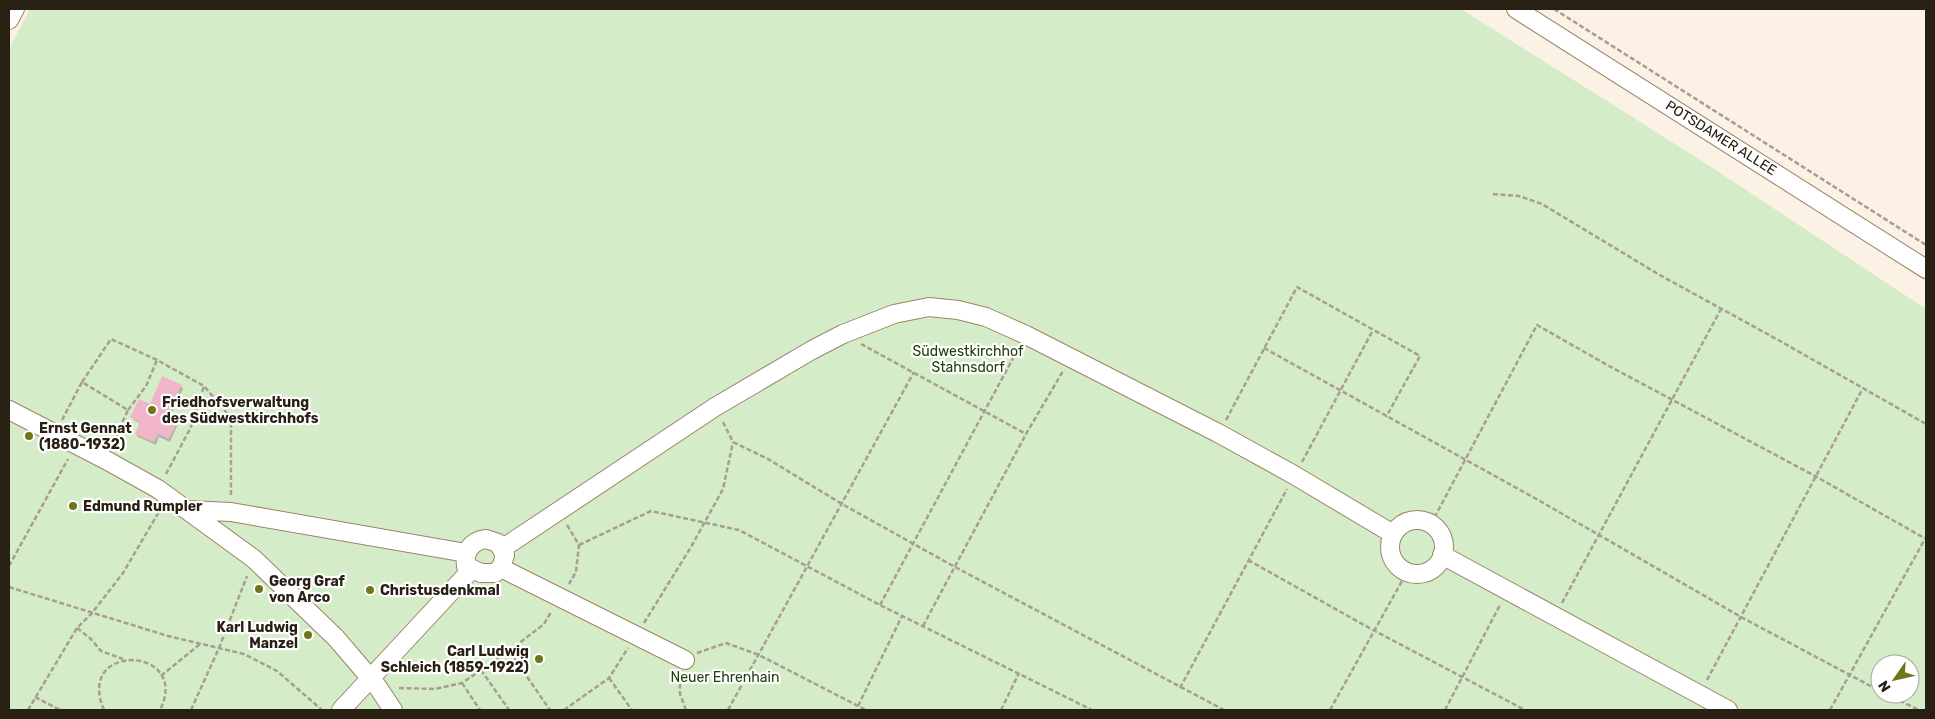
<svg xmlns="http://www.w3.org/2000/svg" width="1935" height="719" font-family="Rubik,sans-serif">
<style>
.green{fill:#d5ecc8;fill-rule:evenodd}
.shadow{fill:#0003}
.building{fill:#f1b5ca}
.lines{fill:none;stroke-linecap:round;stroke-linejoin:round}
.minor-casing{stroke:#9b8467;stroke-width:20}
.path{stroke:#a79e91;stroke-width:2.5;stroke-dasharray:5 2.5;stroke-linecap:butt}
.minor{stroke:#fff;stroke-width:18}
.poi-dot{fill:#70741b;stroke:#fff;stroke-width:2}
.labels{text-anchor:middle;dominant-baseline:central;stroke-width:4.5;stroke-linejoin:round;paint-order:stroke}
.street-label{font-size:14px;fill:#292014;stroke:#fff}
.park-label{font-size:14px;fill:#233f0c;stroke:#fff}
.poi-label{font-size:14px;font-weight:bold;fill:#292014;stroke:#fff;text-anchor:start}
</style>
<rect width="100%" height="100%" fill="#fbf1e4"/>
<path class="green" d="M 30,9 L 1461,9 L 1702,161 L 1926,309 L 1926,710 L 9,710 L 9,49 ZM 1880,664 L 1910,664 L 1910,694 L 1880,694 Z"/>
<path class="shadow" d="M 181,386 L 183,389 L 170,417 L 177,421 L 178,424 L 170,442 L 159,437 L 156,445 L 138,437 L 136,434 L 141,424 L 134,420 L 132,417 Z"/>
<path class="building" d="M 162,376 L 182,385 L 168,415 L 178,420 L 169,439 L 158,434 L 154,442 L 135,434 L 140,422 L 130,417 L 139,399 L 150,404 Z"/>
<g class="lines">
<g class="minor-casing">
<path id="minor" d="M 1516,9 L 1926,269
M 9,20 L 15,9
M 9,410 L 106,460 L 158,489 L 254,559 L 336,638 L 377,686 L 393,710
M 188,510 L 231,512 L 466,553
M1390 547a27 27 0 1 1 54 0a27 27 0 1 1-54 0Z
M 486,539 L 498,543 L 505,555 L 501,568 L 495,573 L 481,573 L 466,566 C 464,551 471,541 486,539 Z
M 503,548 L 715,407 L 812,350 L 843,334 L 894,314 L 929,307 L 958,310 L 986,317 L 1026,335 L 1218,433 L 1294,475 L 1393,534
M 1442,555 L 1728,710
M 501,568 L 685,660
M 341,710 L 472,569"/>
</g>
<path class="path" d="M 1554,9 L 1926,245
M 1493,194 L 1519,196 L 1542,204 L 1658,274 L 1780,341 L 1926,424
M 861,344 L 1026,434
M 1264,348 L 1540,501 L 1741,617 L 1880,691
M 82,382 L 111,339 L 157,360 L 204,386 L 231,418 L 231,496
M 128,410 L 146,386 L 157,360
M 62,420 L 82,382 L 128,410 L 111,447
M 1226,420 L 1297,287 L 1420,356 L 1386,417
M 723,422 L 733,442 L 768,459 L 842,504 L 955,567 L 1224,710
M 1302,462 L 1373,330
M 166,474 L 191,427 L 204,386
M 1431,524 L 1537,325 L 1609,366 L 1815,476 L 1926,539
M 567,525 L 579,545 L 576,572 L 569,584
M 579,545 L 651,511 L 739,530 L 880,605 L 1092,710
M 1248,560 L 1373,630 L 1525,710
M 9,566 L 68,459
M 9,587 L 168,636 L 244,654 L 277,671 L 322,710
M 1562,603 L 1721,309
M 880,605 L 1018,349
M 644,623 L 691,547 L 723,489 L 733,442
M 923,626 L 1026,434 L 1063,371
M 77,628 L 91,639 L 101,651 L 123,659
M 510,652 L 550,710
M 697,653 L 726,643 L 759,655 L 866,710
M 481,670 L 509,710
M 161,676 L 200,644
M 680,676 L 680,694 L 686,710
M 609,678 L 632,710
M 1707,680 L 1863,388
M 462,683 L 480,710
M 399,688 L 435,689 L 462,683 L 509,651 L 544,624 L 551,612
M 1180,688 L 1287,489
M 1886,694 L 1919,710
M 35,697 L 60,710
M 858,706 L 902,616
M 28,710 L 77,628 L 92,613 L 123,573 L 160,510
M 104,710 C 74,641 192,646 160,710
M 191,710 L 219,648 L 247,576
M 564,710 L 609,678 L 628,648
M 728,710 L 914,372
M 1001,710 L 1019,673
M 1330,710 L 1407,572
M 1445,710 L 1500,605
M 1830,710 L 1926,537"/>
<use href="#minor" class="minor"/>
</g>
<g class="poi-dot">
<circle cx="152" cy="410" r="5"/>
<circle cx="29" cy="436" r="5"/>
<circle cx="73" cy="506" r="5"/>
<circle cx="259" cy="589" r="5"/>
<circle cx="370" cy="590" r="5"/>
<circle cx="308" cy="635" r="5"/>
<circle cx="539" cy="659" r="5"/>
</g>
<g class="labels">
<g class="street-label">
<text transform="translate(1721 138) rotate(32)">POTSDAMER ALLEE</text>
</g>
<g class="park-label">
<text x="968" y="351">Südwestkirchhof<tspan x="968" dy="16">Stahnsdorf</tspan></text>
<text x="725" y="677">Neuer Ehrenhain</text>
</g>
<g class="poi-label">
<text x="162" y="402">Friedhofsverwaltung<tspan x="162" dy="16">des Südwestkirchhofs</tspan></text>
<text x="39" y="428">Ernst Gennat<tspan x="39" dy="16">(1880-1932)</tspan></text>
<text x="83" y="506">Edmund Rumpler</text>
<text x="269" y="581">Georg Graf<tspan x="269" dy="16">von Arco</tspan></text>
<text x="380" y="590">Christusdenkmal</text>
<text x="298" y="627" text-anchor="end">Karl Ludwig<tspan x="298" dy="16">Manzel</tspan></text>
<text x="529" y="651" text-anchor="end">Carl Ludwig<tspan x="529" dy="16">Schleich (1859-1922)</tspan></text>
</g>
</g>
<rect width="1935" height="719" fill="none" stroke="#292014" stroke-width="20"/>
<g transform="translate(1895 679) rotate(236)"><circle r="24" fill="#ffffff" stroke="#a9a6a1"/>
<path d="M0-4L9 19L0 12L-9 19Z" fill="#70741b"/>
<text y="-8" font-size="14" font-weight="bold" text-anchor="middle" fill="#292014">N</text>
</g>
</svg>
